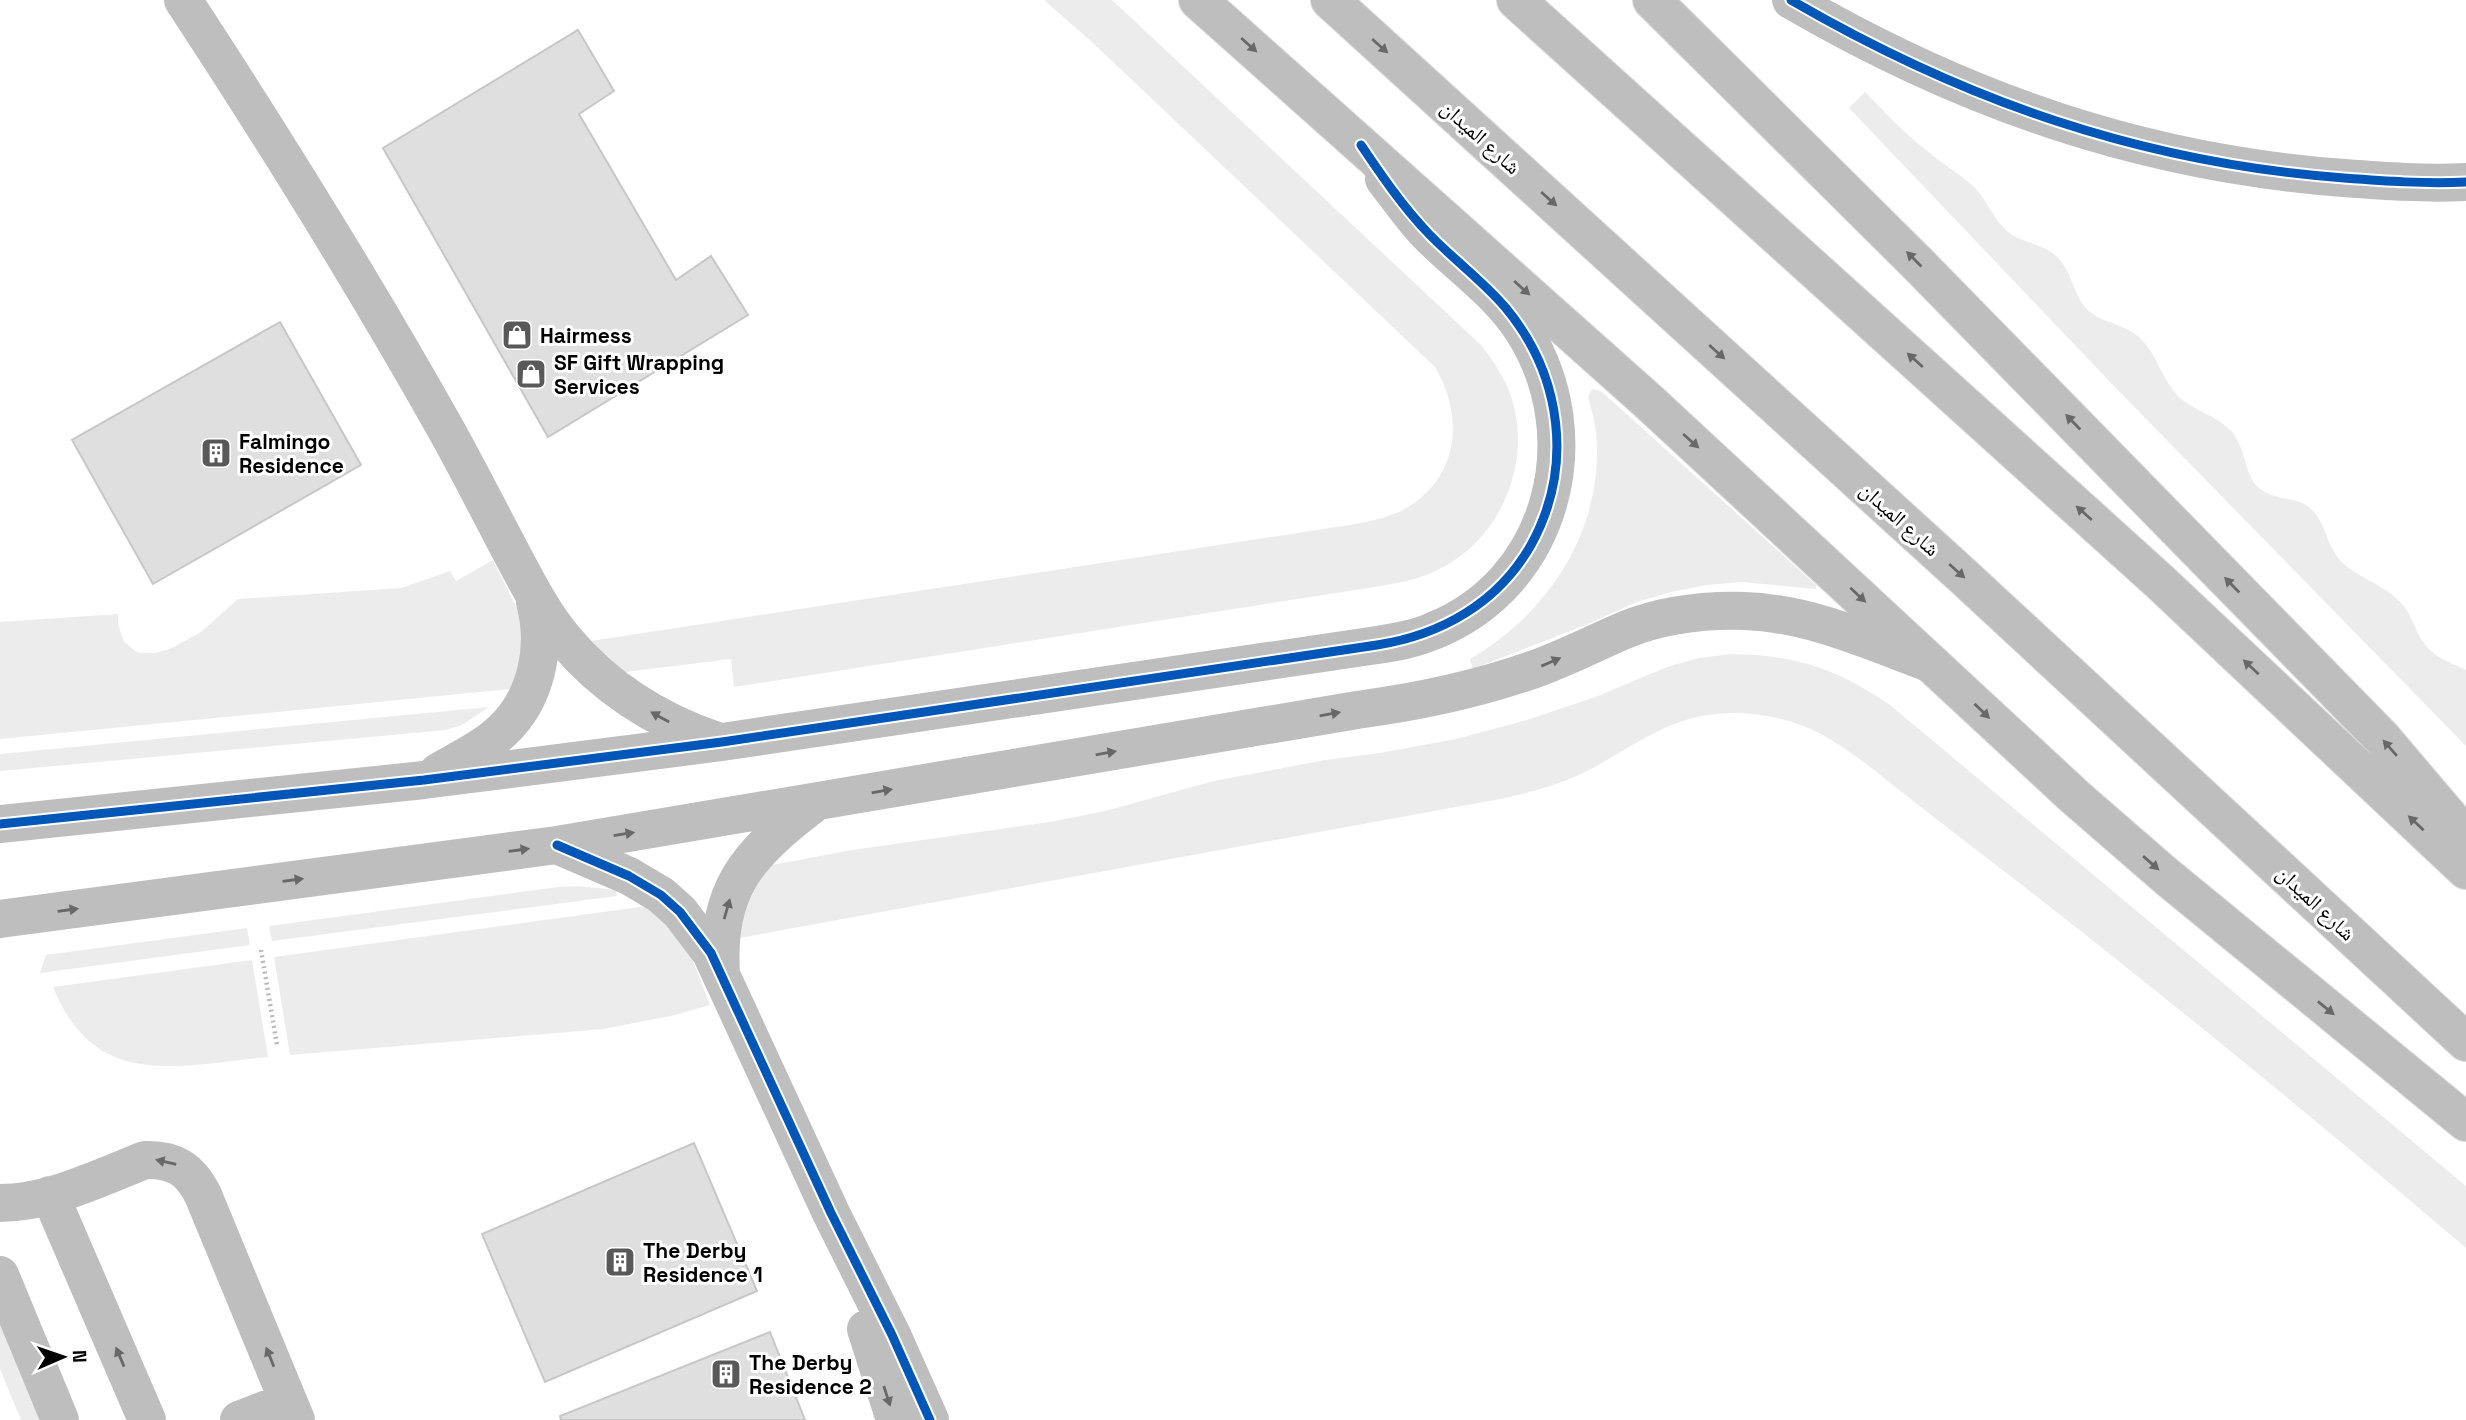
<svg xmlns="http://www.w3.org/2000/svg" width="2466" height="1420" font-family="'Space Grotesk','Noto Naskh Arabic',sans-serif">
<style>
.green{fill:#ececec}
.building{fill:#dfdfdf;stroke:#c7c7c7;stroke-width:2}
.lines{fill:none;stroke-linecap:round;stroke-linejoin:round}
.major-casing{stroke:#dbdbdb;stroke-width:40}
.path{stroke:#b9b9b9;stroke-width:4.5;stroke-dasharray:2 3.5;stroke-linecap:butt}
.minor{stroke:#bebebe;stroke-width:38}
.major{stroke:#bebebe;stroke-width:38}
.cycleway-casing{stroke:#fff;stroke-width:13}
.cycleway{stroke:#0057b8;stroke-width:9}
.oneway{fill:#686868}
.labels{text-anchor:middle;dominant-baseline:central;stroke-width:6;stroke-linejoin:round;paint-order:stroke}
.street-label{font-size:21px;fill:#000;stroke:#fff}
.poi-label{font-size:21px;font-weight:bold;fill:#000;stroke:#fff;text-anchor:start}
</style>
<rect width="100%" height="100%" fill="#fff"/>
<path class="green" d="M 1044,0 L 1112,0 L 1481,345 C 1491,358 1500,371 1507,386 C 1537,455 1503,542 1433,572 C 1418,579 1403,582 1387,585 L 734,687 L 731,659 L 617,673 L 591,641 L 1356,524 C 1370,521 1385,518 1399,512 C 1458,483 1466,419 1435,367 L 1093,43 Z
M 1865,92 C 1885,112 1904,133 1926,150 C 1942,164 1961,174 1976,189 C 1988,202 1994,220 2007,231 C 2020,243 2041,243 2054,254 C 2074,271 2072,297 2090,312 C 2105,324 2126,324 2141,339 C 2157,355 2162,379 2178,396 C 2194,411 2216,415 2231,431 C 2246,447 2244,474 2258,487 C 2275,503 2299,494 2314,512 C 2326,526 2327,545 2339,559 C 2356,578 2382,583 2399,601 C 2411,612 2414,628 2423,642 C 2434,658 2450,662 2466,670 L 2466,746 L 2111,383 L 1849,108 Z
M 1592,389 L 1601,391 L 1816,585 L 1816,589 L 1742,582 L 1706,585 L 1671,592 L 1637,602 L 1583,626 L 1473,669 L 1470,659 C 1549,613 1605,528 1596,433 C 1595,421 1591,409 1588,397 Z
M 493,560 L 522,619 L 525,656 L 511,689 L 0,739 L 0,622 L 118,614 L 118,624 L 124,642 L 138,653 L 156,653 L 172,648 L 201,632 L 238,599 L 401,588 L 450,571 L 456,581 Z
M 1732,654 C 1796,655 1837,669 1890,705 L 2466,1186 L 2466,1248 C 2318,1121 2167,998 2013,878 C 1976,850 1939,821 1903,793 C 1875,771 1848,748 1817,732 C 1791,719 1760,713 1732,713 C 1675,714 1645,739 1598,765 C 1569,782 1537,791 1505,798 L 739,938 L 740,918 L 767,866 L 852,850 L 1050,822 L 1105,811 L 1214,781 L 1325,760 L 1380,753 L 1456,739 L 1527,720 L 1598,696 L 1667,667 L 1699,658 Z
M 489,707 L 462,725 L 446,730 L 0,771 L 0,754 Z
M 578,886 L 616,890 L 617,896 L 272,941 L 269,926 L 558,887 Z
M 654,905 L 689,951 L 710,1005 L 675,1015 L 604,1029 L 290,1055 L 274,957 Z
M 247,928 L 250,945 L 40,973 L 46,955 Z
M 252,960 L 268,1057 C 177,1065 96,1092 53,987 Z
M 0,1322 L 42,1420 L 21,1420 L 0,1369 Z"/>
<path class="building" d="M 578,30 L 614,91 L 579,114 L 676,280 L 711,256 L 748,315 L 548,437 L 383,148 Z
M 280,322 L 361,465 L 153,584 L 72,440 Z
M 694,1143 L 757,1291 L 545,1382 L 482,1234 Z
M 770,1332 L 805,1420 L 561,1420 L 560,1416 Z"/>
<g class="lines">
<g class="major-casing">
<path id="major" d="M 1198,0 L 1649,402 L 2075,797 L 2166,876 L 2466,1122
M 1330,0 L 1964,577 L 2466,1042
M 1516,0 L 2159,581 L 2466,870
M 1652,0 L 1919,265 L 2337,692 L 2382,738 L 2466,837"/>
</g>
<path class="path" d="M 261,950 L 277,1045"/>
<path class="minor" d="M 183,0 C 276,142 365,285 448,433 C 470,473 491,514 512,554 C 528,584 543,614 565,640 C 605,688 658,721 717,741
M 1791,0 C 1965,101 2142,163 2344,178 C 2384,181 2425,184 2466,182
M 438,772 C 460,759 484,748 502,731 C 537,698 547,647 535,602
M 0,824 L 424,780 L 722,742 L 1377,645 C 1396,642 1415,639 1433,631 C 1553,583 1590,438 1524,332 C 1500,293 1459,266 1427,233 C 1411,216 1398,197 1384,179
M 557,845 L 629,876 L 661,895 L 680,912 L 711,953 L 831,1213 L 892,1335 L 930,1420
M 0,919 L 557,845 L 1357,710 C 1417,702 1475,690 1532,670 C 1564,659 1594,643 1625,630 C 1662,615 1705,610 1744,611 C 1810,613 1872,642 1932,664
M 721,974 C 716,889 747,855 811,806
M 50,1195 L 147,1420
M 0,1203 C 49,1203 99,1178 145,1160 C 174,1159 190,1169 203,1195 L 296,1420
M 0,1275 L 60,1420
M 866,1329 L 895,1420
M 239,1420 L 288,1401"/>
<use href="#major" class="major"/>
<g class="cycleway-casing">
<path id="cycleway" d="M 1791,0 C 1965,101 2142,163 2344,178 C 2384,181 2425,184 2466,182
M 0,824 L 424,780 L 722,742 L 1377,645 C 1441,635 1498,603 1531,545 C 1574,467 1562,375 1505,307 C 1483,281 1453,259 1429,234 C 1403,207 1382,176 1361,145
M 557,845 L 629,876 L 661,895 L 680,912 L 711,953 L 831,1213 L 892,1335 L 930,1420"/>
</g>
<use href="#cycleway" class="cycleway"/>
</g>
<defs><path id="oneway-solid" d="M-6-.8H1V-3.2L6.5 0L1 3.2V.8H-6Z" transform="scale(1.75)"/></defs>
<g class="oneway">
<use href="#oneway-solid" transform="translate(1249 45) rotate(42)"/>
<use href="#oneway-solid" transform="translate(1380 46) rotate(42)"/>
<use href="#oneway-solid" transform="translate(1549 199) rotate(42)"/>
<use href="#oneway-solid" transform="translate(1914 259) rotate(-135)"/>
<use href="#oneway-solid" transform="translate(1522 288) rotate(42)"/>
<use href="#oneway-solid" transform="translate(1717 352) rotate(42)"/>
<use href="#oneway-solid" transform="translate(1915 360) rotate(-138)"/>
<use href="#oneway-solid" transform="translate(2073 422) rotate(-134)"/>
<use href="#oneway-solid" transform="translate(1691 441) rotate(42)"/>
<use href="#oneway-solid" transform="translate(2084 513) rotate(-138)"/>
<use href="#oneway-solid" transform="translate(1957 571) rotate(42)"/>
<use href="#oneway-solid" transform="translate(2232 585) rotate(-134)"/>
<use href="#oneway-solid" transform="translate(1858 595) rotate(43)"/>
<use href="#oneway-solid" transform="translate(1551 662) rotate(-23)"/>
<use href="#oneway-solid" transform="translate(2251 667) rotate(-137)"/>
<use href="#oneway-solid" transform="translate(1982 711) rotate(44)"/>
<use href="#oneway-solid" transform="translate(1330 714) rotate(-10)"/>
<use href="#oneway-solid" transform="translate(660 717) rotate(-151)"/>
<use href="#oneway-solid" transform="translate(2390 748) rotate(-131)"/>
<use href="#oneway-solid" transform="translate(1106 753) rotate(-10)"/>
<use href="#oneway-solid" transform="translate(882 791) rotate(-10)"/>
<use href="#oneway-solid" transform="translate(2416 823) rotate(-137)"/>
<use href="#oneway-solid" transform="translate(624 834) rotate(-9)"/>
<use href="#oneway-solid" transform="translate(519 850) rotate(-8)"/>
<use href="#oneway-solid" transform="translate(2151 863) rotate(41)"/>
<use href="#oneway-solid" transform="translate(293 880) rotate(-8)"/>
<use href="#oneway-solid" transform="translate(727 909) rotate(-74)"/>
<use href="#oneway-solid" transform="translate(68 910) rotate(-8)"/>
<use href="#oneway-solid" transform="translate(2326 1008) rotate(39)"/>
<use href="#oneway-solid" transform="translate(166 1162) rotate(-167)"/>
<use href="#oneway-solid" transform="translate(120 1357) rotate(-113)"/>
<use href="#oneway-solid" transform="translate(270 1357) rotate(-112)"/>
<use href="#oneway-solid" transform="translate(887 1396) rotate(72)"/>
</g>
<defs>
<g id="shop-square" transform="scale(1.575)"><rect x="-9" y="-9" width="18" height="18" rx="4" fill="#595959" stroke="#fff"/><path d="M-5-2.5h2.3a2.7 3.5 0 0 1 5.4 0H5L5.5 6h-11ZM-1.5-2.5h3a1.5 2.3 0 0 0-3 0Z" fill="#fff"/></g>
<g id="building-square" transform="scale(1.575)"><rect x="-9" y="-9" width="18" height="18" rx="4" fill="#595959" stroke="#fff"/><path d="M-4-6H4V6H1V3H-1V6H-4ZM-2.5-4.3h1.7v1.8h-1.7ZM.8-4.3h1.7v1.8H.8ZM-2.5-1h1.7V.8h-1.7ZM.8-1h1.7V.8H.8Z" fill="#fff"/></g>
</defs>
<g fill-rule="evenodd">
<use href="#shop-square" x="517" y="335"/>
<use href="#shop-square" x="531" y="374"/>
<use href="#building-square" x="216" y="453"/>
<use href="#building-square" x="620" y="1262"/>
<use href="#building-square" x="726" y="1374"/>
</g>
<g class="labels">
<g class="street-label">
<text transform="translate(1481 137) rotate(42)">شارع الميدان</text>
<text transform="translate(1900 519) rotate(42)">شارع الميدان</text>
<text transform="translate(2316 903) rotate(43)">شارع الميدان</text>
</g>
<g class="poi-label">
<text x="540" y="335">Hairmess</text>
<text x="554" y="362">SF Gift Wrapping<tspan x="554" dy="24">Services</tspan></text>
<text x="239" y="441">Falmingo<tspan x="239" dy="24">Residence</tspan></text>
<text x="643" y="1250">The Derby<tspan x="643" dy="24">Residence 1</tspan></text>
<text x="749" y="1362">The Derby<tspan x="749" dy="24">Residence 2</tspan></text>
</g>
</g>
<g transform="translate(63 1357) rotate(88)" stroke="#ffffff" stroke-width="5" paint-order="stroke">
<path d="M0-5L12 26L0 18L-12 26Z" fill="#000000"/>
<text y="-10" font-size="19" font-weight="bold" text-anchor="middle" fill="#000000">N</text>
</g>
</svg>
